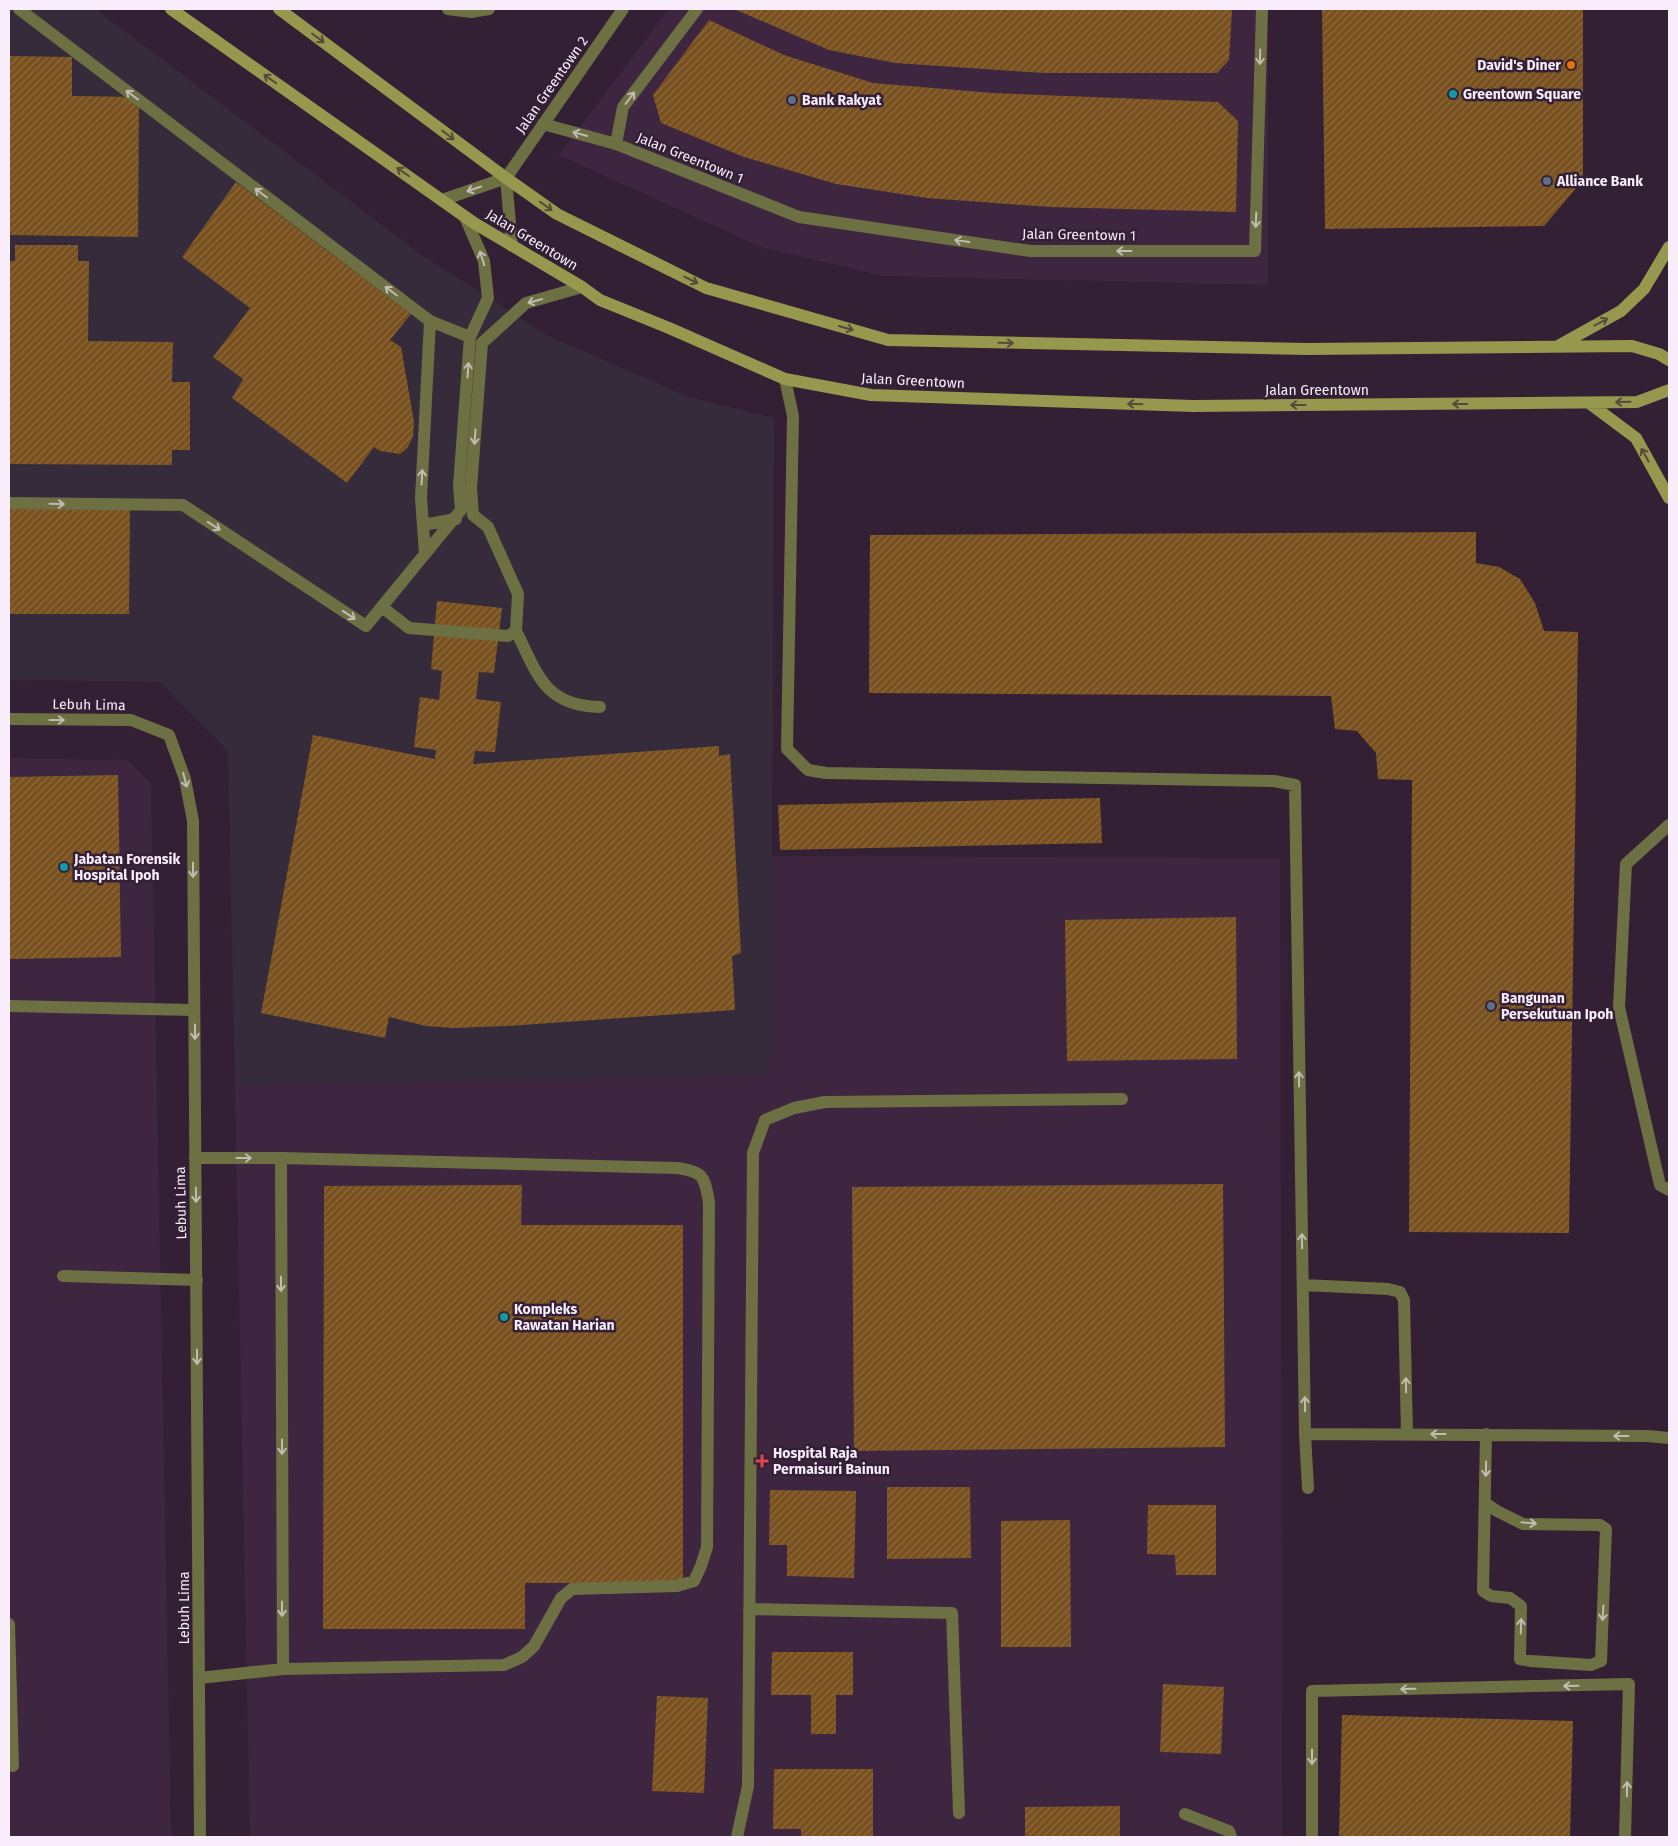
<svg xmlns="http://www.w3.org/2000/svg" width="1678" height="1846" font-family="'Fira Sans',sans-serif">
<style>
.built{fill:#3e2641}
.education{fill:#362b3a}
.building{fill:url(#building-hatch)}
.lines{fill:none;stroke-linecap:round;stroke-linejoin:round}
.lane{stroke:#6d7042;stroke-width:12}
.street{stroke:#6d7042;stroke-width:12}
.secondary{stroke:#95984d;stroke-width:12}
.oneway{stroke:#554a3d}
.oneway2{stroke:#c1bbb1}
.food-dot{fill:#e8710a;stroke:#332035;stroke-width:2}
.culture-dot{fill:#0f9aa8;stroke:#332035;stroke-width:2}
.service-dot{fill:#5c6f8a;stroke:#332035;stroke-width:2}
.health-dot{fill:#e0444e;stroke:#332035;stroke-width:2}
.labels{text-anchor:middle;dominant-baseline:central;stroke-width:5;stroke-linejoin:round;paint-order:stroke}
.poi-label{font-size:14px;font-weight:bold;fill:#f9edfb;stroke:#332035;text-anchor:start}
.street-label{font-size:14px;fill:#f9edfb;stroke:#332035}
</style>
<defs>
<pattern id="building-hatch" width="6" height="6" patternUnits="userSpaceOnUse" patternTransform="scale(1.25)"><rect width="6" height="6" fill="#79511f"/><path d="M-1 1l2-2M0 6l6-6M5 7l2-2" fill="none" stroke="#8d6a40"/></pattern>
</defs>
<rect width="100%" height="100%" fill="#332035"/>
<path class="built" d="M 669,9 L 1268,9 L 1268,285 L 883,276 L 761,247 L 559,155 Z
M 9,758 L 127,760 L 151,784 L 171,1837 L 9,1837 Z
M 772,856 L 1280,858 L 1282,1837 L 250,1837 L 235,1086 L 771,1075 Z"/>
<path class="education" d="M 9,9 L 95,9 L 423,256 L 550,337 L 689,397 L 774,418 L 771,1075 L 235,1086 L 228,751 L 160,682 L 9,680 Z"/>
<path class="building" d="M 734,9 L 1232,9 L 1229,60 L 1217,73 L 1043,73 L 895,63 L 829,50 Z
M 1322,9 L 1583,9 L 1583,180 L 1544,226 L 1325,229 Z
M 709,20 L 784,55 L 873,83 L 993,93 L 1218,102 L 1238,121 L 1236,212 L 1050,207 L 927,198 L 836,184 L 744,157 L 661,123 L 653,95 Z
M 9,56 L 72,57 L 72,96 L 139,97 L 138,237 L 9,235 Z
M 236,182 L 411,314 L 390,340 L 401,347 L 414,422 L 413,436 L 408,447 L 400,454 L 380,451 L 374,447 L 347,483 L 232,398 L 243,379 L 213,357 L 250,308 L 182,257 Z
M 15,245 L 78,245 L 78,261 L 89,261 L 88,341 L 173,342 L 172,382 L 190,382 L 190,450 L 172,450 L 172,465 L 9,464 L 9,261 L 15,261 Z
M 9,506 L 130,507 L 129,614 L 9,614 Z
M 1476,532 L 1476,563 L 1499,567 L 1520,579 L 1535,603 L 1544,631 L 1578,632 L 1569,1233 L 1409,1232 L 1412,780 L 1378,779 L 1376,753 L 1357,731 L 1335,729 L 1331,696 L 869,693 L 870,535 Z
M 437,601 L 502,608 L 494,673 L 479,672 L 476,699 L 501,702 L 495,752 L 475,751 L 473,764 L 719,746 L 719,756 L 730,754 L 741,953 L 732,956 L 735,1010 L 507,1026 L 453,1028 L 426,1026 L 389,1017 L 385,1038 L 261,1013 L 313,735 L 435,759 L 436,750 L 414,747 L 420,697 L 439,700 L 442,671 L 431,669 Z
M 118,775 L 121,957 L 9,959 L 9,777 Z
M 1100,798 L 1102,843 L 780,850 L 778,805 Z
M 1236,917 L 1237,1059 L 1067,1061 L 1065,920 Z
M 1223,1184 L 1225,1447 L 854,1451 L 852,1187 Z
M 522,1185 L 521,1225 L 683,1225 L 683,1583 L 525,1583 L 525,1629 L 323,1629 L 324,1186 Z
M 887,1487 L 970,1487 L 971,1558 L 887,1559 Z
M 770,1490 L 856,1491 L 854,1578 L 787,1576 L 787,1545 L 769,1545 Z
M 1148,1505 L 1216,1505 L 1216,1575 L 1176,1575 L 1175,1555 L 1147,1554 Z
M 1070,1520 L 1071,1647 L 1001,1647 L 1001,1521 Z
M 772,1652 L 853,1652 L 853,1695 L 836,1695 L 836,1734 L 811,1734 L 811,1695 L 771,1695 Z
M 1163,1684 L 1224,1687 L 1221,1754 L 1160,1752 Z
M 657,1696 L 708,1698 L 704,1793 L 652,1791 Z
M 1342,1715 L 1573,1721 L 1570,1837 L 1339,1837 Z
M 774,1769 L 873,1769 L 873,1837 L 801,1837 L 801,1829 L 773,1829 Z
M 1120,1806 L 1120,1837 L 1025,1837 L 1025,1807 Z"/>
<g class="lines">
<path class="lane" d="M 19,9 L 430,321 L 470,337
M 448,9 L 471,12 L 489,9
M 543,124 L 616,144 L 799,217 L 1030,251 L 1255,251 L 1262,9
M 616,144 L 623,107 L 697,9
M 785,379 L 793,416 L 787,749 L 808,770 L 826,773 L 1274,781 L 1295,785 L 1305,1434 L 1648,1436 L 1669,1438
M 9,503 L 183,505 L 366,626 L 461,510 L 459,486 L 470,337 L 488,298 L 484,261 L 465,217
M 423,525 L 456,519
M 425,554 L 421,498 L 430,321
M 382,607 L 409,628 L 508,636 L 516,631 L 518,594 L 488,527 L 473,515 L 471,488 L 482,343 L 526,303 L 582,287
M 516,631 C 537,673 544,706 600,707
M 1669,825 L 1626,864 L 1619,1007 L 1660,1185 L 1669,1190
M 9,1006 L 194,1010
M 195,1158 L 281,1158 L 283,1669 L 199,1678
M 281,1158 L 677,1168 C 705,1172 704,1177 709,1202 L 707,1547 L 701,1566 L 694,1581 L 677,1586 L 572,1589 L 561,1598 L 534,1646 L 522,1657 L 504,1665 L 283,1669
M 63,1276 L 197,1280
M 1303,1285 L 1388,1289 L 1400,1292 L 1404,1300 L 1407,1434
M 1305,1434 L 1308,1488
M 1485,1503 L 1497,1511 L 1523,1524 L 1600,1525 L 1606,1529 L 1601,1661 L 1591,1665 L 1531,1661 L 1520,1659 L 1521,1606 L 1510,1598 L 1491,1596 L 1483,1591 L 1486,1434
M 749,1609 L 952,1613 L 959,1813
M 9,1624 L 13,1766 L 9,1765
M 1185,1814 L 1229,1831 L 1231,1837
M 737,1837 L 748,1786 L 753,1153 L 765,1120 L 794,1108 L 825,1102 L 1122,1099
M 1312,1837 L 1312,1691 L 1629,1684 L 1625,1837"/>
<path class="street" d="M 506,178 L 623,9
M 506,178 L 512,246
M 442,200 L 506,178
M 9,719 L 131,720 L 169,735 L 185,779 L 193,821 L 200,1837"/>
<path class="secondary" d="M 171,9 L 474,223 L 582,287 L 600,300 L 669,328 L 785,379 L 871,395 L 1193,406 L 1637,402 L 1669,390
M 279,9 L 506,178 L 557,214 L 706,288 L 888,340 L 1306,349 L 1632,346 L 1659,354 L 1669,360
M 1558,346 L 1621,311 L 1644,289 L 1669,247
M 1589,403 L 1636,438 L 1669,498"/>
</g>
<defs><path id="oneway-shaft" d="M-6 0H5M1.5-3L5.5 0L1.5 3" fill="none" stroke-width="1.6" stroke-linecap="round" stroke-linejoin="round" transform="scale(1.25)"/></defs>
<g class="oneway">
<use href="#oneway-shaft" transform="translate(318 38) rotate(37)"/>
<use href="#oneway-shaft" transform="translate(270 79) rotate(-145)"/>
<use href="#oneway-shaft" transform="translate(448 135) rotate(37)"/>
<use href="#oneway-shaft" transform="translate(403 172) rotate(-145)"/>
<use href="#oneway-shaft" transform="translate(546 206) rotate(35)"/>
<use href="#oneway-shaft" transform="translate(691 280) rotate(26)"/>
<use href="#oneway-shaft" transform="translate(1601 322) rotate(-28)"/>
<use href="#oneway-shaft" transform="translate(846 328) rotate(16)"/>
<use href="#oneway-shaft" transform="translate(1006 343) rotate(1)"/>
<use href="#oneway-shaft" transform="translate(1623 402) rotate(179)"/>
<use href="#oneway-shaft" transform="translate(1135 404) rotate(-178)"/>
<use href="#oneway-shaft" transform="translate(1460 404) rotate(180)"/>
<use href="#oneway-shaft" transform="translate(1298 405) rotate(180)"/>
<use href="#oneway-shaft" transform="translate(1645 455) rotate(-119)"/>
</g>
<g class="oneway2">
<use href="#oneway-shaft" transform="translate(1260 57) rotate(92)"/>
<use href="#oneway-shaft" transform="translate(132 95) rotate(-143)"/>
<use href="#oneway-shaft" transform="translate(630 98) rotate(-53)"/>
<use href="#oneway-shaft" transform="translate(580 134) rotate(-165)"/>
<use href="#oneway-shaft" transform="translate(474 189) rotate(161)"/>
<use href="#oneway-shaft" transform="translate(261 193) rotate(-143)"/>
<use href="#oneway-shaft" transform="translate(1256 220) rotate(92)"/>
<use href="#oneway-shaft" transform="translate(962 241) rotate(-172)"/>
<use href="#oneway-shaft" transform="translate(1124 251) rotate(180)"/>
<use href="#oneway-shaft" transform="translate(482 258) rotate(-108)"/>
<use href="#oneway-shaft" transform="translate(391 291) rotate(-143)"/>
<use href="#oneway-shaft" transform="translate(535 301) rotate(164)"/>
<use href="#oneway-shaft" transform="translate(468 370) rotate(-86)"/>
<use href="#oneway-shaft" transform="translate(475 437) rotate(94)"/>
<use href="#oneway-shaft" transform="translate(422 477) rotate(-87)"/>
<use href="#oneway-shaft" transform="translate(57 504) rotate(1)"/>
<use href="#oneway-shaft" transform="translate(214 526) rotate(33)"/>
<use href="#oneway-shaft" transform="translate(349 615) rotate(33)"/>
<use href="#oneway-shaft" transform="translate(57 720)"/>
<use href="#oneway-shaft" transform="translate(185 780) rotate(76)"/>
<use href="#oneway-shaft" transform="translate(193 870) rotate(90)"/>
<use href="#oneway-shaft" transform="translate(195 1032) rotate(90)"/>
<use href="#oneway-shaft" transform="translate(1299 1079) rotate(-91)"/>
<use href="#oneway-shaft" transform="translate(244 1158)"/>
<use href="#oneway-shaft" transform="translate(196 1195) rotate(89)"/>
<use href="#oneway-shaft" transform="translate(1302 1241) rotate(-91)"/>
<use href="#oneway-shaft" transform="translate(281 1284) rotate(90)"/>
<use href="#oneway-shaft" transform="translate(197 1357) rotate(90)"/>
<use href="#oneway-shaft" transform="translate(1406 1385) rotate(-91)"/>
<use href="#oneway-shaft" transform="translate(1305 1404) rotate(-91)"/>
<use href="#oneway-shaft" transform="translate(1438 1434) rotate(-180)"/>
<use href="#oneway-shaft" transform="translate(1621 1436) rotate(-180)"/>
<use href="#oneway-shaft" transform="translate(282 1447) rotate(90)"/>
<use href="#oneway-shaft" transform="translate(1486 1469) rotate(91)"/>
<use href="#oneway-shaft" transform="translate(1529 1523) rotate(5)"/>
<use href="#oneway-shaft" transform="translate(282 1609) rotate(90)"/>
<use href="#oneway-shaft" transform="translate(1603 1613) rotate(93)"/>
<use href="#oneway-shaft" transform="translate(1521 1626) rotate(-88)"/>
<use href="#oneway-shaft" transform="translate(1571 1686) rotate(179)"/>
<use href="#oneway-shaft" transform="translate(1408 1689) rotate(179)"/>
<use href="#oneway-shaft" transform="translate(1312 1757) rotate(90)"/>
<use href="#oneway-shaft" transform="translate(1627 1789) rotate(-89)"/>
</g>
<circle class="food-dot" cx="1571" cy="65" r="5"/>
<g class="culture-dot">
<circle cx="1453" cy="94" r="5"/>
<circle cx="64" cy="867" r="5"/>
<circle cx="504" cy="1317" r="5"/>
</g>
<g class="service-dot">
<circle cx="792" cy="100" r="5"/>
<circle cx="1547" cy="181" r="5"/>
<circle cx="1491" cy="1006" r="5"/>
</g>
<path class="health-dot" d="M759.5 1453.5h5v5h5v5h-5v5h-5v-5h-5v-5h5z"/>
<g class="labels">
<g class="poi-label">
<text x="1561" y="65" text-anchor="end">David's Diner</text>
<text x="1463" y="94">Greentown Square</text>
<text x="802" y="100">Bank Rakyat</text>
<text x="1557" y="181">Alliance Bank</text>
<text x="74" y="859">Jabatan Forensik<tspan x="74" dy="16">Hospital Ipoh</tspan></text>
<text x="1501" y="998">Bangunan<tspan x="1501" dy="16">Persekutuan Ipoh</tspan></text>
<text x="514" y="1309">Kompleks<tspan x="514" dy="16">Rawatan Harian</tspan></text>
<text x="773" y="1453">Hospital Raja<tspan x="773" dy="16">Permaisuri Bainun</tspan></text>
</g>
<g class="street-label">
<text transform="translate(552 85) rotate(-55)">Jalan Greentown 2</text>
<text transform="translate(690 158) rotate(22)">Jalan Greentown 1</text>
<text transform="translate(1079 235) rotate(1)">Jalan Greentown 1</text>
<text transform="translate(532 240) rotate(31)">Jalan Greentown</text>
<text transform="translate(913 381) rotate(3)">Jalan Greentown</text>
<text x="1317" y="390">Jalan Greentown</text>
<text transform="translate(89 705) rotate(1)">Lebuh Lima</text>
<text transform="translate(181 1203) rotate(-91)">Lebuh Lima</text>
<text transform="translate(184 1608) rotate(-90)">Lebuh Lima</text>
</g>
</g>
<rect width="1678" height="1846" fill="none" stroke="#f9edfb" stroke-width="20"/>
</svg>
